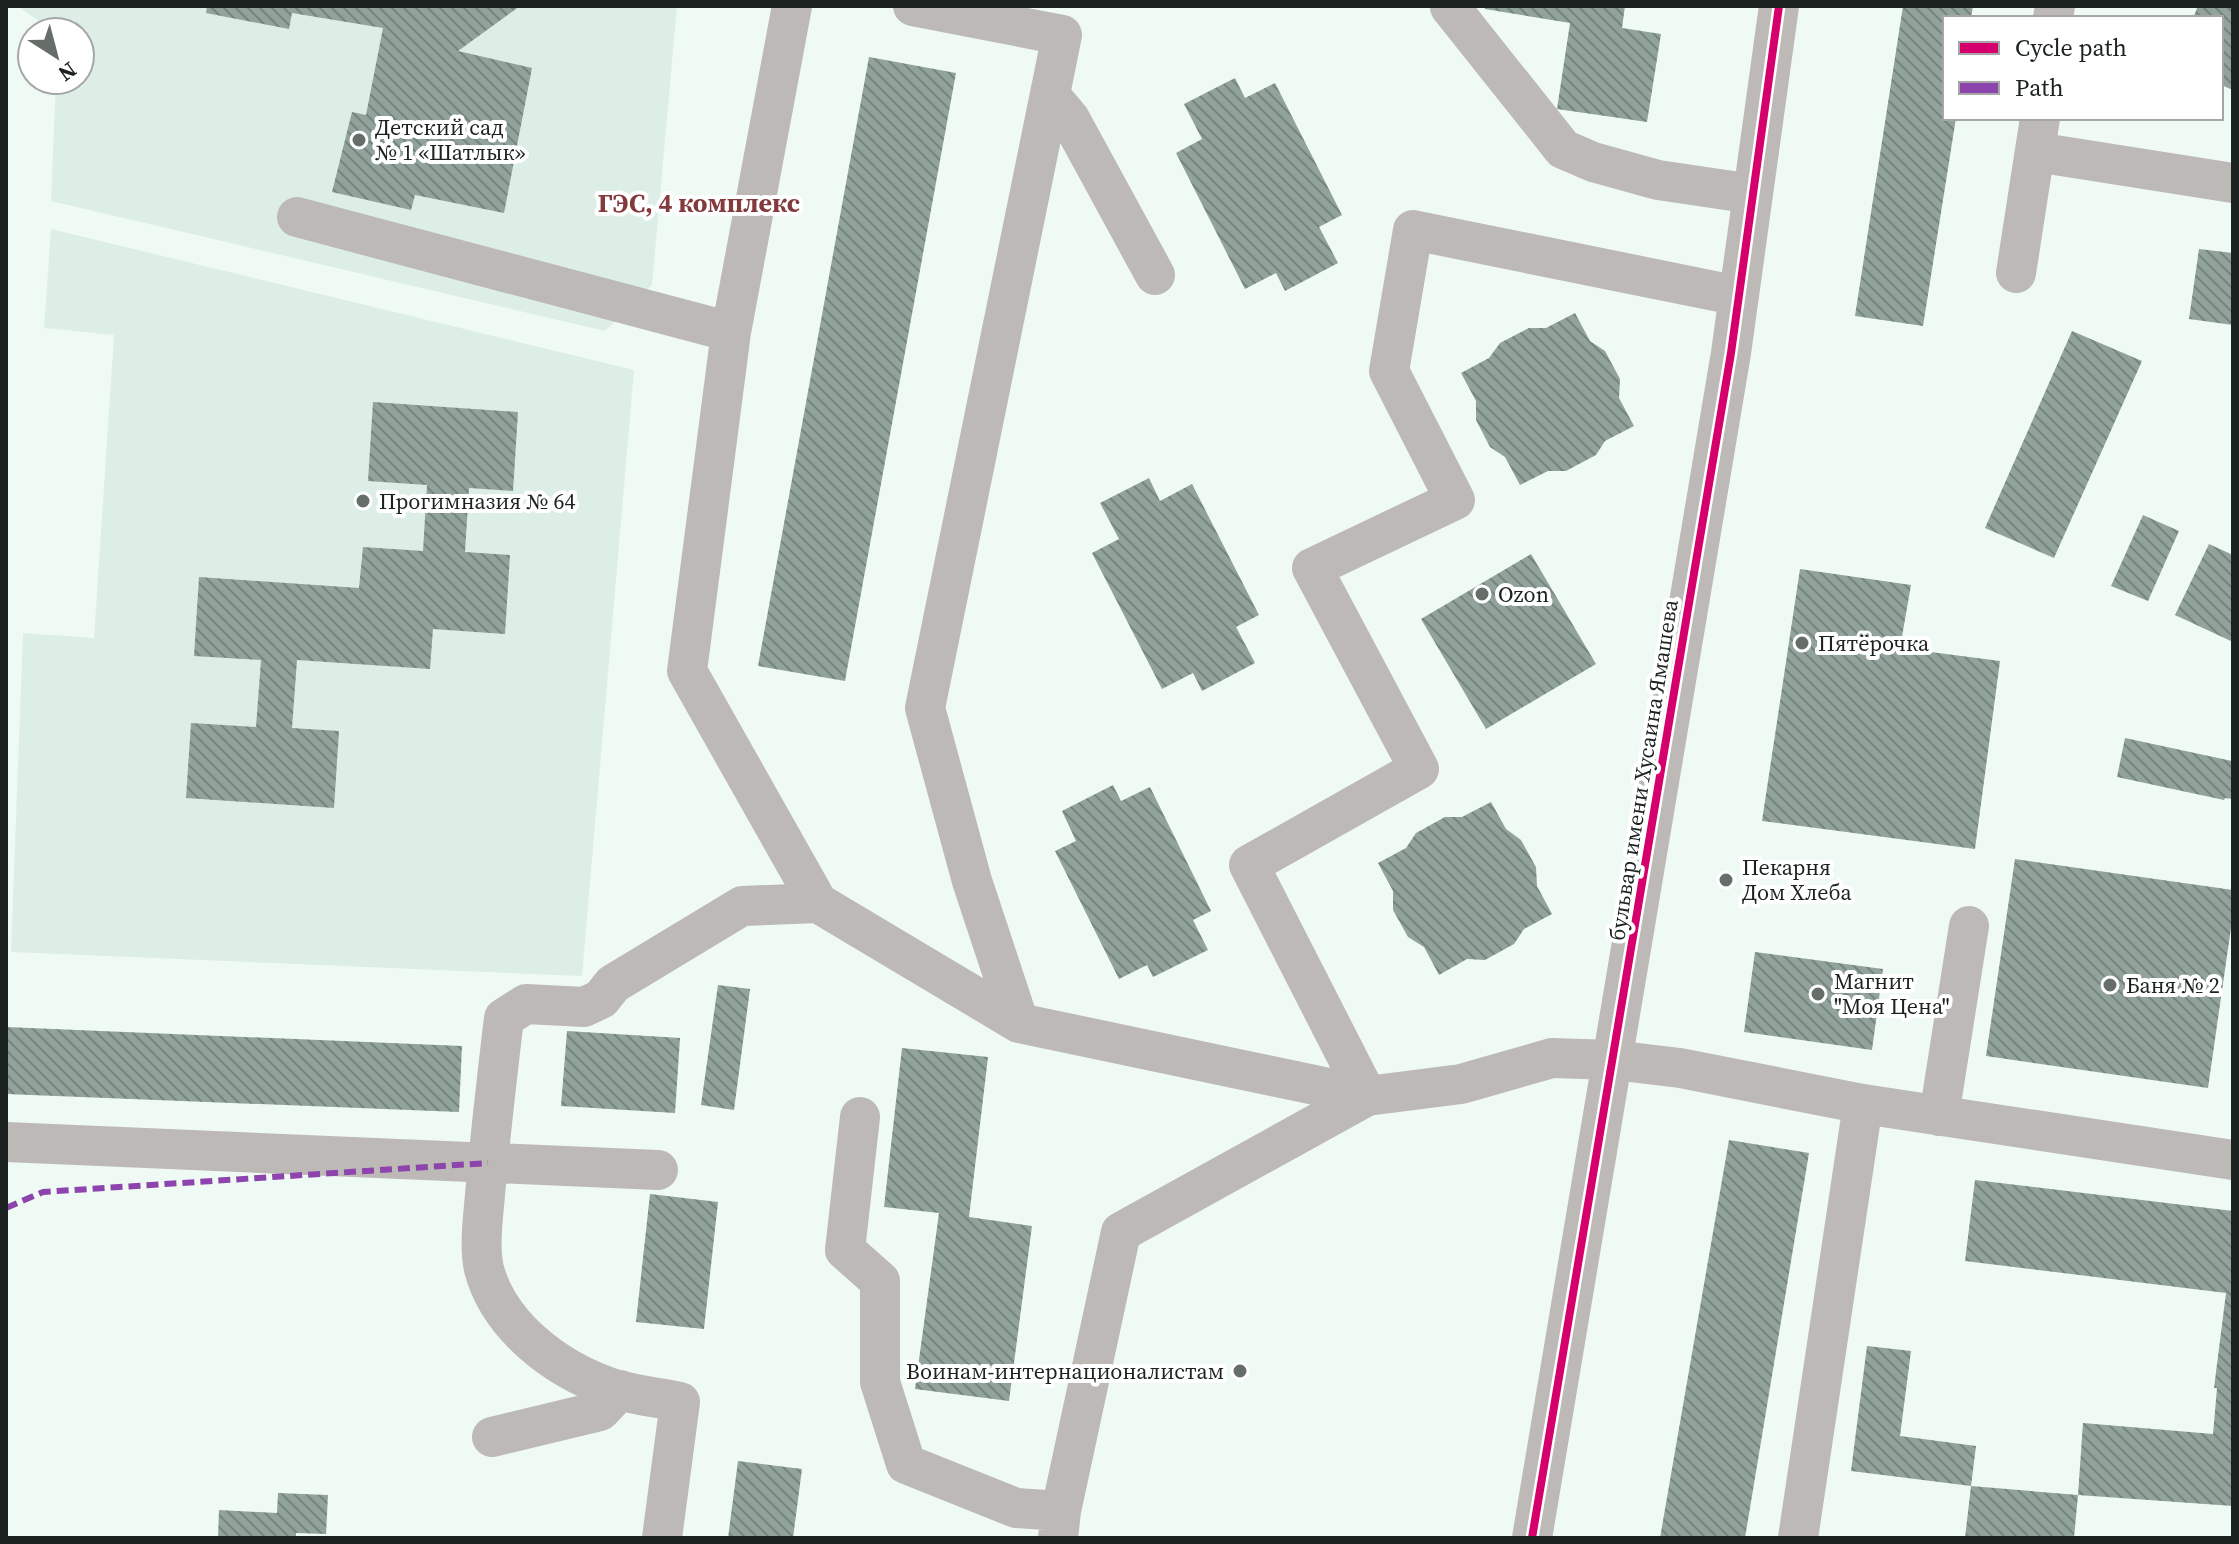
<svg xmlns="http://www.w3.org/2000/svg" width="2239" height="1544" font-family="'Source Serif 4',serif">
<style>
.built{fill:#dceee6}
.building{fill:url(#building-back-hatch)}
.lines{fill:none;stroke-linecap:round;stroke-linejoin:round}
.minor{stroke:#bdb9b7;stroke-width:40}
.quiet{stroke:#8e44ad;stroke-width:6;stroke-dasharray:12 6;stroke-linecap:butt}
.cycleway-casing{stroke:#fff;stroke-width:13}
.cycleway{stroke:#d6006c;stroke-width:8}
.poi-dot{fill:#666e6a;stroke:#fff;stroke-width:3}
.labels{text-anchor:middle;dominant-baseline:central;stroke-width:8;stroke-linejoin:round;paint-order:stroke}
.poi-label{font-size:22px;fill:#1b221f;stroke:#fff;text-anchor:start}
.street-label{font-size:22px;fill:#1b221f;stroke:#fff}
.quarter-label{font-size:26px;font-weight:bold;fill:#823a3c;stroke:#fff}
</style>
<defs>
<pattern id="building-back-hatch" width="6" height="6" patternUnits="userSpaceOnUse" patternTransform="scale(2)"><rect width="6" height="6" fill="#91a39b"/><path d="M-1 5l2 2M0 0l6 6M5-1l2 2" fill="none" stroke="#76847e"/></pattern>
</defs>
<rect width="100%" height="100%" fill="#f0faf5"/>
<path class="built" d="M 17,6 L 677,6 L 652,285 L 605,331 L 51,201 L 56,80 L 80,80 L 80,32 L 55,32 Z
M 51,229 L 634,370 L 582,976 L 11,952 L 23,633 L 94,638 L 114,335 L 44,328 Z"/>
<path class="building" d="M 207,6 L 520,6 L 458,51 L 532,68 L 504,213 L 415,195 L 411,210 L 332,192 L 352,112 L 366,115 L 383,28 L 292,13 L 289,29 L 206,13 Z
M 1485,6 L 1625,6 L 1622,28 L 1661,34 L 1647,122 L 1557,109 L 1570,23 L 1485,9 Z
M 1903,6 L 1973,6 L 1971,18 L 1945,18 L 1945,118 L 1956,118 L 1923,326 L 1855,316 Z
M 2198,6 L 2233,6 L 2233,90 L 2221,85 L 2221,18 L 2193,18 Z
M 869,57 L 956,73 L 845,681 L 758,666 Z
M 1235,78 L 1245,98 L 1275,83 L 1342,215 L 1319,227 L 1338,263 L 1285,291 L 1276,273 L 1245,289 L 1176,153 L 1202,139 L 1184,104 Z
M 2199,249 L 2233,253 L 2233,325 L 2189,319 Z
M 1575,313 L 1590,341 L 1605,351 L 1620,379 L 1619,398 L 1634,426 L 1605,441 L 1596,455 L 1566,471 L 1548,471 L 1520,485 L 1505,457 L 1490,447 L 1476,420 L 1476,401 L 1461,373 L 1489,358 L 1500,343 L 1529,328 L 1546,328 Z
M 2072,331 L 2142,361 L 2054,558 L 1985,528 Z
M 373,402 L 518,412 L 513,491 L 469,488 L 465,552 L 510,555 L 505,634 L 433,629 L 430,669 L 297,660 L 292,728 L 339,731 L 334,808 L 186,798 L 191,723 L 256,727 L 261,660 L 194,656 L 199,577 L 359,588 L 363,547 L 423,551 L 427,485 L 368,481 Z
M 1149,478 L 1160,501 L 1192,484 L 1259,615 L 1236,627 L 1255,663 L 1202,691 L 1193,673 L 1162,689 L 1092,553 L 1119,539 L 1100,503 Z
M 2143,515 L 2179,531 L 2148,601 L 2111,586 Z
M 2209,544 L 2233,555 L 2233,642 L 2175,615 Z
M 1531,554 L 1596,664 L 1486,729 L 1421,619 Z
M 1800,569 L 1911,585 L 1900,648 L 2000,661 L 1975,849 L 1762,821 Z
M 2125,738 L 2232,761 L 2233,799 L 2225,798 L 2224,800 L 2117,777 Z
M 1113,785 L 1121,801 L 1150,787 L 1211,911 L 1193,920 L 1208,950 L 1153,977 L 1147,965 L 1119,979 L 1055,851 L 1076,841 L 1062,811 Z
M 1491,802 L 1506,829 L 1521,840 L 1536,867 L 1537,886 L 1552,914 L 1524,929 L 1514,944 L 1485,960 L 1467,959 L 1439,975 L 1424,947 L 1408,937 L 1393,910 L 1393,891 L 1378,863 L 1406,848 L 1416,833 L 1445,817 L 1462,817 Z
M 2015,859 L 2233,890 L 2233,914 L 2208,1088 L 1986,1056 Z
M 1755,952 L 1883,969 L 1872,1050 L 1744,1032 Z
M 718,985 L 750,989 L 734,1110 L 701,1105 Z
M 6,1027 L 462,1046 L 459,1112 L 6,1094 Z
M 567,1031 L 680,1038 L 675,1113 L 561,1106 Z
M 902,1048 L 988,1057 L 969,1217 L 1032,1226 L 1009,1401 L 915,1389 L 939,1213 L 884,1207 Z
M 1729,1140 L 1809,1153 L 1745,1538 L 1660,1538 Z
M 1975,1180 L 2233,1211 L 2233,1506 L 2078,1495 L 2083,1423 L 2213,1434 L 2217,1388 L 2214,1388 L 2226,1293 L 1965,1261 Z
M 650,1194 L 718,1202 L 704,1329 L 636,1322 Z
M 1867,1346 L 1911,1351 L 1900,1436 L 1976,1446 L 1971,1486 L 1851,1471 Z
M 738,1461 L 802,1469 L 793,1538 L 728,1538 Z
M 1971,1486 L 2078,1495 L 2074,1538 L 1965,1538 Z
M 278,1493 L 328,1495 L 326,1534 L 296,1533 L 296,1538 L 218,1538 L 219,1510 L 277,1513 Z"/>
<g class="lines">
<path class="minor" d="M 792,6 L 731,332 L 687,671 L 818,903 L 1019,1023 L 1367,1096
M 913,6 L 1062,35 L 925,708 L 972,881 L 1019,1023
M 1450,7 L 1563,149 L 1593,162 L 1658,180 L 1753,194
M 2053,18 L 2055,6
M 1050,95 L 1070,119 L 1155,275
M 2036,152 L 2233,183
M 297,217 L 731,332
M 2016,273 L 2040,118
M 1367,1096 L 1249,865 L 1419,769 L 1312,568 L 1455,500 L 1389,371 L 1413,230 L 1739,296
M 1939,1116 L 1969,926
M 860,1117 L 845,1250 L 880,1281 L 880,1382 L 906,1464 L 1016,1508 L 1061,1511
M 6,1142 L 658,1170
M 492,1437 L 600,1411 L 620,1390
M 662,1538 L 680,1402 C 657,1397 631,1395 608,1387 C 555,1368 499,1326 484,1269 C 479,1247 483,1218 485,1195 C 490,1136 497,1077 504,1018 L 526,1004 L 584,1007 L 601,999 L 613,984 L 742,906 L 818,903
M 1058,1538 L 1061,1511 L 1121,1232 L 1367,1096 L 1461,1084 L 1552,1058 L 1613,1060 L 1680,1068 L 1863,1104 L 2233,1160
M 1532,1538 L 1731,353 L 1779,6
M 1798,1538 L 1863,1104"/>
<path class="quiet" d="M 6,1208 L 43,1192 L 488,1163"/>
<g class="cycleway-casing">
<path id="cycleway" d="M 1532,1538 L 1731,353 L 1779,6"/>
</g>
<use href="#cycleway" class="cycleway"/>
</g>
<g class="poi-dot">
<circle cx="359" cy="140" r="8"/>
<circle cx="363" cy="501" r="8"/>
<circle cx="1482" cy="594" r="8"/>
<circle cx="1802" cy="643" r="8"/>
<circle cx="1726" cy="880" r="8"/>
<circle cx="2110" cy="985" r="8"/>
<circle cx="1818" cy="994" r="8"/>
<circle cx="1240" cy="1371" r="8"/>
</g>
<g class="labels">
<g class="poi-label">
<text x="375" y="127">Детский сад<tspan x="375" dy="25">№ 1 «Шатлык»</tspan></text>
<text x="379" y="501">Прогимназия № 64</text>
<text x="1498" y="594">Ozon</text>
<text x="1818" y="643">Пятёрочка</text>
<text x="1742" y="867">Пекарня<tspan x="1742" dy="25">Дом Хлеба</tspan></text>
<text x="1834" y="981">Магнит<tspan x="1834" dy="25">"Моя Цена"</tspan></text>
<text x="2126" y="985">Баня № 2</text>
<text x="1224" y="1371" text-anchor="end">Воинам-интернационалистам</text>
</g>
<g class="street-label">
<text transform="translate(1643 770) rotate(-81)">бульвар имени Хусаина Ямашева</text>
</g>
<g class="quarter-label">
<text x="699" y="203">ГЭС, 4 комплекс</text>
</g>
</g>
<rect width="2239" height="1544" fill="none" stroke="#1b221f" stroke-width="16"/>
<rect x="1943" y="16" width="280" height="104" fill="#ffffff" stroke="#a4a7a5" stroke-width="2"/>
<rect x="1959" y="42" width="40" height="12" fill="#d6006c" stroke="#a4a7a5" stroke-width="2"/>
<text x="2015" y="56" font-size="24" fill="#1b221f">Cycle path</text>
<rect x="1959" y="82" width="40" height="12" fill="#8e44ad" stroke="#a4a7a5" stroke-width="2"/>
<text x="2015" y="96" font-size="24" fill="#1b221f">Path</text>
<g transform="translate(56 56) rotate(144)"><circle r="38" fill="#ffffff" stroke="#a4a7a5" stroke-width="2"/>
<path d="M0-6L14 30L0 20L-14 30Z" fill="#666e6a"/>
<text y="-12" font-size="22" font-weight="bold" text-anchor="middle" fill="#1b221f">N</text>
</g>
</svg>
